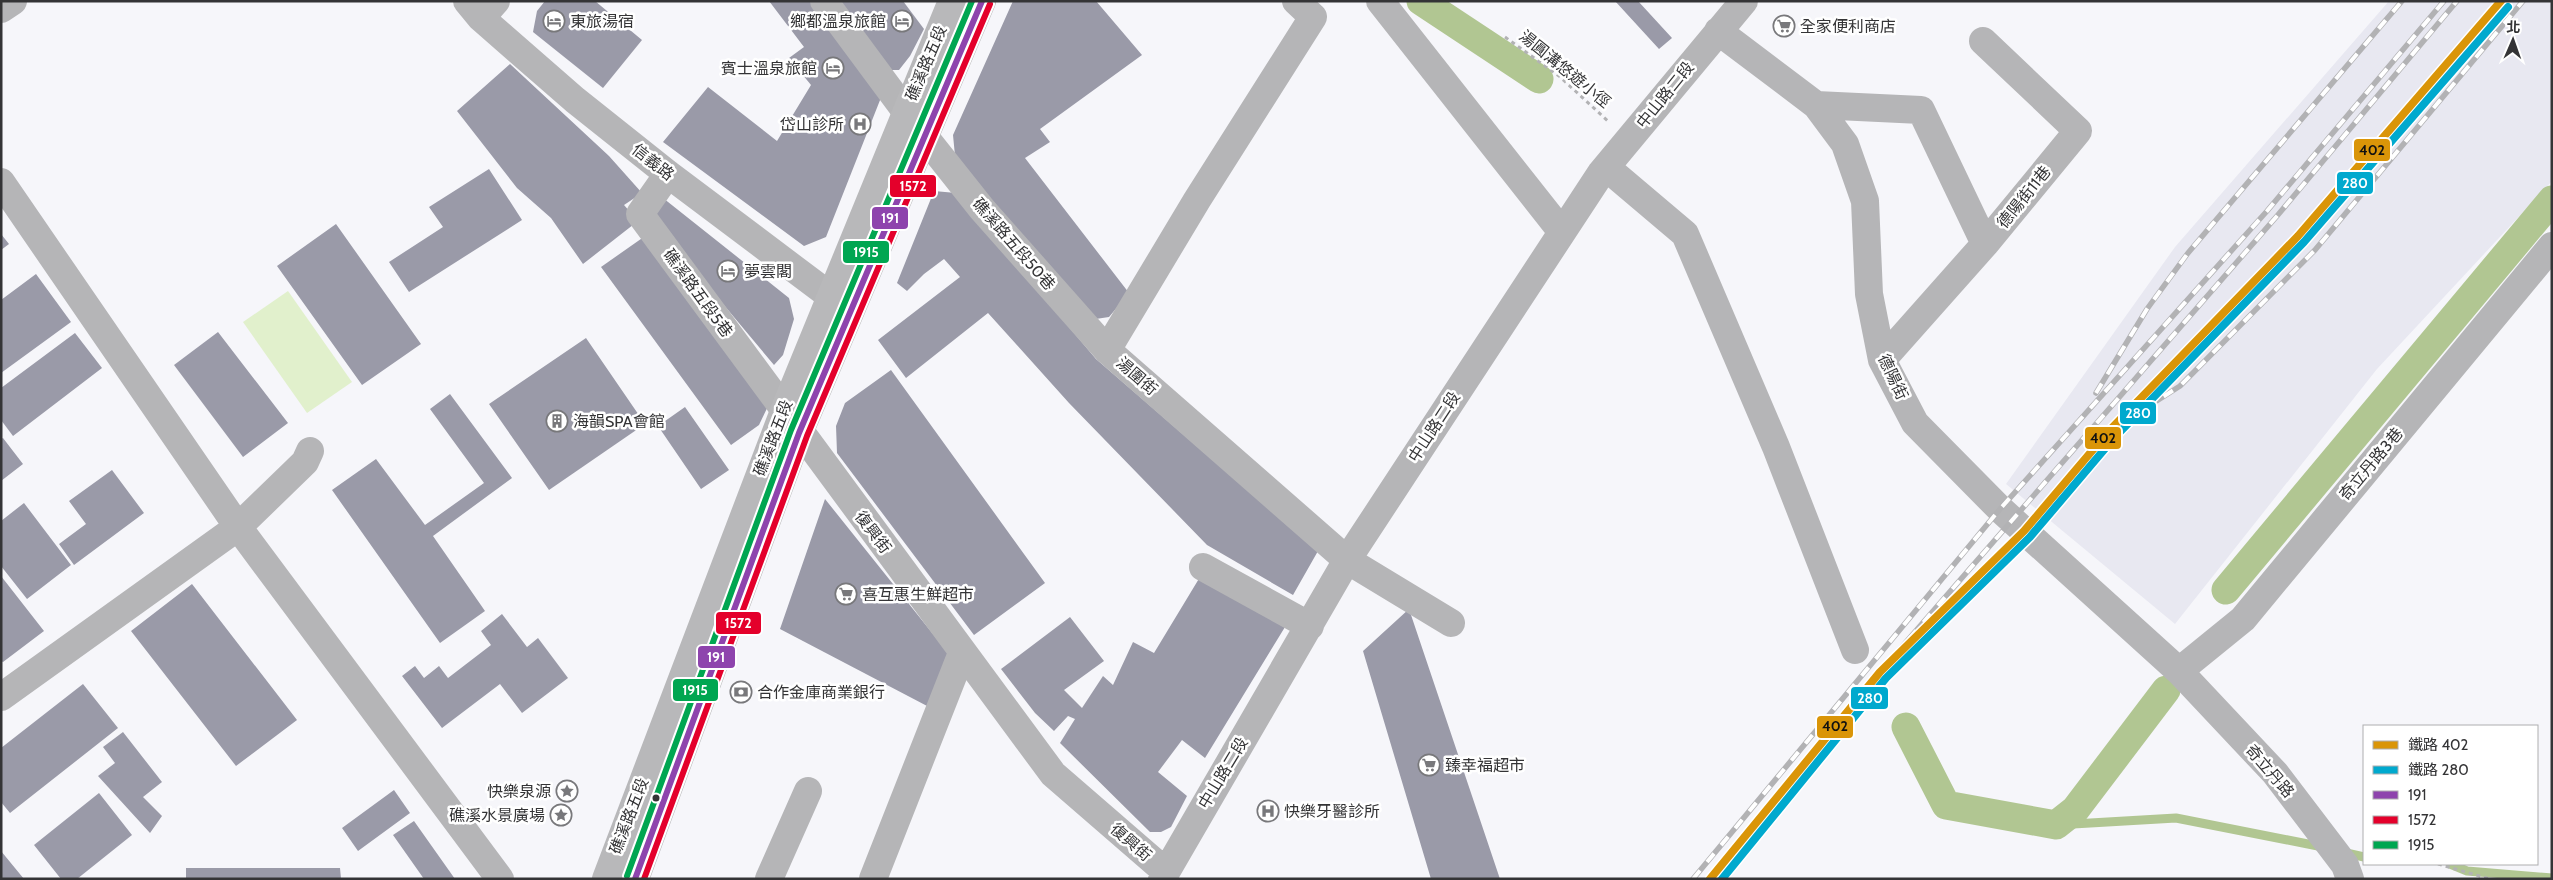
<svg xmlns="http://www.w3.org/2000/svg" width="2553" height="880" font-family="Cabin,'Noto Sans TC',sans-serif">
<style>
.built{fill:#e8e8f1}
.grass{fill:#e1f0cc}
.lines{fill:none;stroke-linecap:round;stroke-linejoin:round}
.stream{stroke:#b1c692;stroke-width:9}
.canal{stroke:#b1c692;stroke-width:29}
.building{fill:#9a9aa8}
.path{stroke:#b2b2b4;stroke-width:3;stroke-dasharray:4 4;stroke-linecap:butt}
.minor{stroke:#b5b5b7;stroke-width:28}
.major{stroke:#b8b8ba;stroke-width:28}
.rail-casing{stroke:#b2b2b4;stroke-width:5.5}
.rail{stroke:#fff;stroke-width:4;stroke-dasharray:11;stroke-linecap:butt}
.bus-1-casing{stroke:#fff;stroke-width:10}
.bus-2-casing{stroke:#fff;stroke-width:10}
.bus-3-casing{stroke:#fff;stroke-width:10}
.bus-1{stroke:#8e44ad;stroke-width:6}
.bus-2{stroke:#e4002b;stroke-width:6}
.bus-3{stroke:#00a651;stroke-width:6}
.rail-1-casing{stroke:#fff;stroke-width:11}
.rail-2-casing{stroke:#fff;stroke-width:11}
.rail-1{stroke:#da9508;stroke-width:8}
.rail-2{stroke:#00a9ce;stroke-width:8}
.bus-dot{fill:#343436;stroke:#fff;stroke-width:2}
.labels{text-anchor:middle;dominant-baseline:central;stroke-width:5;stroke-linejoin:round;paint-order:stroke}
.poi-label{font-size:16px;fill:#343436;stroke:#fff;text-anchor:start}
.street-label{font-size:16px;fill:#343436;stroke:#fff}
.line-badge{stroke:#fff;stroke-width:2}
.badge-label{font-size:14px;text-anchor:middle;font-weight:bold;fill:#fff}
.pale-badge-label{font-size:14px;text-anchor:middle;font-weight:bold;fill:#111}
</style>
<rect width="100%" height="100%" fill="#f6f6fa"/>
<path class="built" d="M 2389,1 L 2552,1 L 2552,181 L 2377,369 L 2175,624 L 2006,484 L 2175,247 Z"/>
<path class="grass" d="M 288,291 L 352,382 L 307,413 L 243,322 Z"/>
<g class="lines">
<path class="stream" d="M 2056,825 L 2176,818 L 2323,847
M 2342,852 L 2364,857
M 2450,864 L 2467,871 L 2552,878"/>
<path class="canal" d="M 1421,1 L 1539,79
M 2226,590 L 2552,200
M 1906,727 L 1946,805 L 2056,825 L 2075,810 L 2166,690"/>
</g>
<path class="building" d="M 545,1 L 595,1 L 642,40 L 603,88 L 533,32 L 537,11 Z
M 769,1 L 818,1 L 884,90 L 826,237 L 804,246 L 663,142 L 708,87 L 777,141 L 811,85 L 789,58 L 804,47 Z
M 835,1 L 903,1 L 924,29 L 910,56 L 899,70 L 885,70 Z
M 1013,1 L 1096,1 L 1142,55 L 1040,129 L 1050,142 L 1025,158 L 1129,293 L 1109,317 L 1089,320 L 956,166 L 953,135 Z
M 1615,1 L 1638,1 L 1672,38 L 1659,49 Z
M 510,64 L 609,156 L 642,193 L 624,205 L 638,221 L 583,264 L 551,218 L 517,188 L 457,111 Z
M 489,169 L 522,220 L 409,292 L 389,262 L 443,227 L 429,207 Z
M 934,191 L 956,193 L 1096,359 L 1318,551 L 1293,595 L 1207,545 L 1069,403 L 988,313 L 906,378 L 878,340 L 960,277 L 944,259 L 924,274 L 907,291 L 897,283 Z
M 663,198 L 789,298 L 794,319 L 783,355 L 774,365 L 651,218 Z
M 336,224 L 421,344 L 362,385 L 277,266 Z
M 1,234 L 9,244 L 1,250 Z
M 648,234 L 770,402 L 759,425 L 731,445 L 601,267 Z
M 36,274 L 71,322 L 1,373 L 1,300 Z
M 218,332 L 288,423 L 243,457 L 174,365 Z
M 75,333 L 102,368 L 13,436 L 1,420 L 1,388 Z
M 586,338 L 645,424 L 549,490 L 489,404 Z
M 891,370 L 1045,583 L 974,635 L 837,453 L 836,426 L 845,403 Z
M 450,394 L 512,478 L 433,536 L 485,611 L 440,643 L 332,490 L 376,459 L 425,525 L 484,483 L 430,409 Z
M 685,407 L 729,470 L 701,489 L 658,426 Z
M 3,438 L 23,464 L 1,481 L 1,439 Z
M 112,470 L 144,513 L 74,565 L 59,544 L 86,524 L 69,501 Z
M 825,499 L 953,659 L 929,707 L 780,629 Z
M 24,503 L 71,565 L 27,599 L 1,566 L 1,521 Z
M 1,576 L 44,631 L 3,662 L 1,661 Z
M 1200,577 L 1285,627 L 1205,758 L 1182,740 L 1158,772 L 1187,796 L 1171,827 L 1161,832 L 1150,832 L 1060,743 L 1075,719 L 1068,716 L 1054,731 L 1035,713 L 1001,669 L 1070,617 L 1104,661 L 1064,690 L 1082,708 L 1103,676 L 1113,685 L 1133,642 L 1154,653 Z
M 192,584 L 297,720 L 236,766 L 131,631 Z
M 1409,609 L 1500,879 L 1431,879 L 1363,651 Z
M 502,614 L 527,647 L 538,638 L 568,678 L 522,713 L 500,684 L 442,728 L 402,676 L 415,666 L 424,678 L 439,666 L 448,678 L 491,645 L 481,631 Z
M 83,684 L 118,728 L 10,813 L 1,802 L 1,748 Z
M 123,732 L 162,782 L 143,797 L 162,816 L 150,833 L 98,776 L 115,763 L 103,747 Z
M 394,790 L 410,813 L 358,851 L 342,828 Z
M 99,793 L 132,835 L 77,879 L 61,879 L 34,845 Z
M 414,821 L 455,879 L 424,879 L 393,835 Z
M 1,851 L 24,879 L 1,879 Z
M 186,868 L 340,868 L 341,879 L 186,879 Z"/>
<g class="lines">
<path class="path" d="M 1505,37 L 1559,76 L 1609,122
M 2438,864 L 2490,879"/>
<path class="minor" d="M 467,1 L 481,18 L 575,100 L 668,174 L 849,310
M 824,1 L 924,136 L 982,209 L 1107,350 L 1347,560 L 1451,623
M 1380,1 L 1562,232
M 1,9 L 13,1
M 481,18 L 496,1
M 1718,31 L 1816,105 L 1845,144 L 1865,201 L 1869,294 L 1882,360 L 1915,423 L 2000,509 L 2179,671 L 2275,773 L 2345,865 L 2350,879
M 1816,105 L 1921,110 L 1985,244
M 1607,168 L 1685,234 L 1776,447 L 1855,650
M 668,174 L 640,214 L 1053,774 L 1165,871
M 1,182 L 238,527 L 500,879
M 1107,350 L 1197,200 L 1313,17 L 1296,1
M 1882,360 L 1985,244 L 2078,131 L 1983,41
M 1203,567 L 1310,626
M 2179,671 L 2243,619 L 2552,246
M 1,697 L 238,527 L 305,462 L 310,451
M 769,879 L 808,791
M 873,879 L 962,653
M 1162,879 L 1347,560 L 1601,173 L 1744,1"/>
<path class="major" d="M 606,879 L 784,411 L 952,1
M 635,879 L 799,433 L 982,1"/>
<g class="rail-casing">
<path id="rail" d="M 2096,393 L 2147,309 L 2188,253 L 2402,1
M 2108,432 L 2180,386 L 2315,250 L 2523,1
M 1880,672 L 2277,216 L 2457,1
M 1693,879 L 2000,509 L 2267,211 L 2444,1"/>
</g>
<use href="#rail" class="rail"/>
<g class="bus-1-casing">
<path id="bus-1" d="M 635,879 L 799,433 L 982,1"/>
</g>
<g class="bus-2-casing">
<path id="bus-2" d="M 644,879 L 807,436 L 990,4"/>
</g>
<g class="bus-3-casing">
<path id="bus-3" d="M 627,876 L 791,430 L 972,1"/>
</g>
<use href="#bus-1" class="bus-1"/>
<use href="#bus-2" class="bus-2"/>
<use href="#bus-3" class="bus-3"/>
<g class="rail-1-casing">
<path id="rail-1" d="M 1710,879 L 1880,672 L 2024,531 L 2108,432 L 2298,236 L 2501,1"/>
</g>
<g class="rail-2-casing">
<path id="rail-2" d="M 1722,879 L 1886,678 L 2030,537 L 2114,438 L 2304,242 L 2508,7"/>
</g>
<use href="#rail-1" class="rail-1"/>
<use href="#rail-2" class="rail-2"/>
</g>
<defs>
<g id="hotel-ring" transform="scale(1.125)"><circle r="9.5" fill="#fff" stroke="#78787b" stroke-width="1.5"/><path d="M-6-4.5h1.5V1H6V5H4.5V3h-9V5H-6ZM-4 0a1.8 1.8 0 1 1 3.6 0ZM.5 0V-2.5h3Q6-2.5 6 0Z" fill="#78787b"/></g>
<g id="supermarket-ring" transform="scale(1.125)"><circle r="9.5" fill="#fff" stroke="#78787b" stroke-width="1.5"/><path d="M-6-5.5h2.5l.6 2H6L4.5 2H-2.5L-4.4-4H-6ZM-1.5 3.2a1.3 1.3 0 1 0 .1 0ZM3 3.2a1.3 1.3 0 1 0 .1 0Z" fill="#78787b"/></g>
<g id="hospital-ring" transform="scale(1.125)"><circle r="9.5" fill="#fff" stroke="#78787b" stroke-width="1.5"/><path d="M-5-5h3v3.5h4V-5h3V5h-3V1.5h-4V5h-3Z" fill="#78787b"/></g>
<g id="building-ring" transform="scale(1.125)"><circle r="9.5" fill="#fff" stroke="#78787b" stroke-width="1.5"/><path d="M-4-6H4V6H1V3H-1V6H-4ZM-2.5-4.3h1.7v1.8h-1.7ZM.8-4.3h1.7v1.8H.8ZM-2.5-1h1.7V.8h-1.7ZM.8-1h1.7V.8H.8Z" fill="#78787b"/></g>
<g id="bank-ring" transform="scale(1.125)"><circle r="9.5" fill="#fff" stroke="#78787b" stroke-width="1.5"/><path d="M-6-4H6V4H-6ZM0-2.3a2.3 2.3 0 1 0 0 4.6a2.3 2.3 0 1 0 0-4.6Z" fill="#78787b"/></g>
<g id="sight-ring" transform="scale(1.125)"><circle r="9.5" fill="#fff" stroke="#78787b" stroke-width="1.5"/><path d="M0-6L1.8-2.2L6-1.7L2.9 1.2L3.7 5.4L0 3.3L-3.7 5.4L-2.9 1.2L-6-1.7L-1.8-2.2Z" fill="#78787b"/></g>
</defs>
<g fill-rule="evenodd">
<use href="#hotel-ring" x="554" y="21"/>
<use href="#hotel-ring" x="902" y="21"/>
<use href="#supermarket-ring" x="1784" y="26"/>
<use href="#hotel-ring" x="833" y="68"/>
<use href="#hospital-ring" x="860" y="124"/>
<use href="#hotel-ring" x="728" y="271"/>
<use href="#building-ring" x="557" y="421"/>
<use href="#supermarket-ring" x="846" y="594"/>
<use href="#bank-ring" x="741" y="692"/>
<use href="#supermarket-ring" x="1429" y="765"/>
<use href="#sight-ring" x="567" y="791"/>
<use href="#hospital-ring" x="1268" y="811"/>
<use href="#sight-ring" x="561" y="815"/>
</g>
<circle class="bus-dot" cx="656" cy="798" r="4.5"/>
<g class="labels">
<g class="poi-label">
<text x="570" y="21">東旅湯宿</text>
<text x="886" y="21" text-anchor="end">鄉都溫泉旅館</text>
<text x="1800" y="26">全家便利商店</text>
<text x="817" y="68" text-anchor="end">賓士溫泉旅館</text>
<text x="844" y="124" text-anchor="end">岱山診所</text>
<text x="744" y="271">夢雲閣</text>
<text x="573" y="421">海韻SPA會館</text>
<text x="862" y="594">喜互惠生鮮超市</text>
<text x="757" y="692">合作金庫商業銀行</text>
<text x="1445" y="765">臻幸福超市</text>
<text x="551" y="791" text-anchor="end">快樂泉源</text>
<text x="1284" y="811">快樂牙醫診所</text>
<text x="545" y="815" text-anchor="end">礁溪水景廣場</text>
</g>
<g class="street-label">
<text transform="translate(926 63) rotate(-67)">礁溪路五段</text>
<text transform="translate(1565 69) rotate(39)">湯圓溝悠遊小徑</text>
<text transform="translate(1665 95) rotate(-51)">中山路二段</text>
<text transform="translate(653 162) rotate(38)">信義路</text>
<text transform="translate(2024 197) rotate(-51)">德陽街11巷</text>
<text transform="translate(1014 244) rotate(49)">礁溪路五段50巷</text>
<text transform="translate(698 293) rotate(54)">礁溪路五段5巷</text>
<text transform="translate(1137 376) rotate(41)">湯圍街</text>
<text transform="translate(1893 377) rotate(65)">德陽街</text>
<text transform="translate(1434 427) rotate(-57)">中山路二段</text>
<text transform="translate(773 438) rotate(-69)">礁溪路五段</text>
<text transform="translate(2371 464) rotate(-50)">奇立丹路3巷</text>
<text transform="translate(873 532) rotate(53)">復興街</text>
<text transform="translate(2270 771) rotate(49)">奇立丹路</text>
<text transform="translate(1223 773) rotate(-59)">中山路二段</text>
<text transform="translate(629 816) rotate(-69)">礁溪路五段</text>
<text transform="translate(1131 842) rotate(41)">復興街</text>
</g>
</g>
<g class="line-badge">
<rect x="2353" y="138" width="38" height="24" rx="5" fill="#da9508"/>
<rect x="2336" y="171" width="38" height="24" rx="5" fill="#00a9ce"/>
<rect x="889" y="174" width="48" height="24" rx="5" fill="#e4002b"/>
<rect x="871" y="206" width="38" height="24" rx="5" fill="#8e44ad"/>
<rect x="842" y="240" width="48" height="24" rx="5" fill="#00a651"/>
<rect x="2119" y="401" width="38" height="24" rx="5" fill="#00a9ce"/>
<rect x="2084" y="426" width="38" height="24" rx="5" fill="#da9508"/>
<rect x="715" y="611" width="47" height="24" rx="5" fill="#e4002b"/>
<rect x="697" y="645" width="39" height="24" rx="5" fill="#8e44ad"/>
<rect x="672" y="678" width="47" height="24" rx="5" fill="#00a651"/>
<rect x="1850" y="686" width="39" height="24" rx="5" fill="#00a9ce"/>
<rect x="1816" y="715" width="38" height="24" rx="5" fill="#da9508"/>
</g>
<g class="badge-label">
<text x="2355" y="188">280</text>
<text x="913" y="191">1572</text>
<text x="890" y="223">191</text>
<text x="866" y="257">1915</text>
<text x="2138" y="418">280</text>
<text x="738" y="628">1572</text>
<text x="716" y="662">191</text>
<text x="695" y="695">1915</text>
<text x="1870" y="703">280</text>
</g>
<g class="pale-badge-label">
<text x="2372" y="155">402</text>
<text x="2103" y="443">402</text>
<text x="1835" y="731">402</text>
</g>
<rect width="2553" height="880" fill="none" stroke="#343436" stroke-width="5"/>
<rect x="2363" y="725" width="175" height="140" fill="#ffffff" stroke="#aeaeaf"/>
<rect x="2373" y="741" width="25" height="8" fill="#da9508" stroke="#aeaeaf"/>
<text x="2408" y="750" font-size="15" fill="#343436">鐵路 402</text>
<rect x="2373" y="766" width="25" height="8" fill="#00a9ce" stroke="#aeaeaf"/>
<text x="2408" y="775" font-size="15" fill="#343436">鐵路 280</text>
<rect x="2373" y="791" width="25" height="8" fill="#8e44ad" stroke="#aeaeaf"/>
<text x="2408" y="800" font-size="15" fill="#343436">191</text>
<rect x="2373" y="816" width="25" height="8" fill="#e4002b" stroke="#aeaeaf"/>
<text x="2408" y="825" font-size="15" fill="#343436">1572</text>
<rect x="2373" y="841" width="25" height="8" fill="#00a651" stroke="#aeaeaf"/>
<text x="2408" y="850" font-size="15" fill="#343436">1915</text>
<g transform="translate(2513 40) rotate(2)" stroke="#ffffff" stroke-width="4" paint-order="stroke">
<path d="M0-4L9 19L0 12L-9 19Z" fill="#343436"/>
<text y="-8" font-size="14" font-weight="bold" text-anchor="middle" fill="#343436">北</text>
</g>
</svg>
